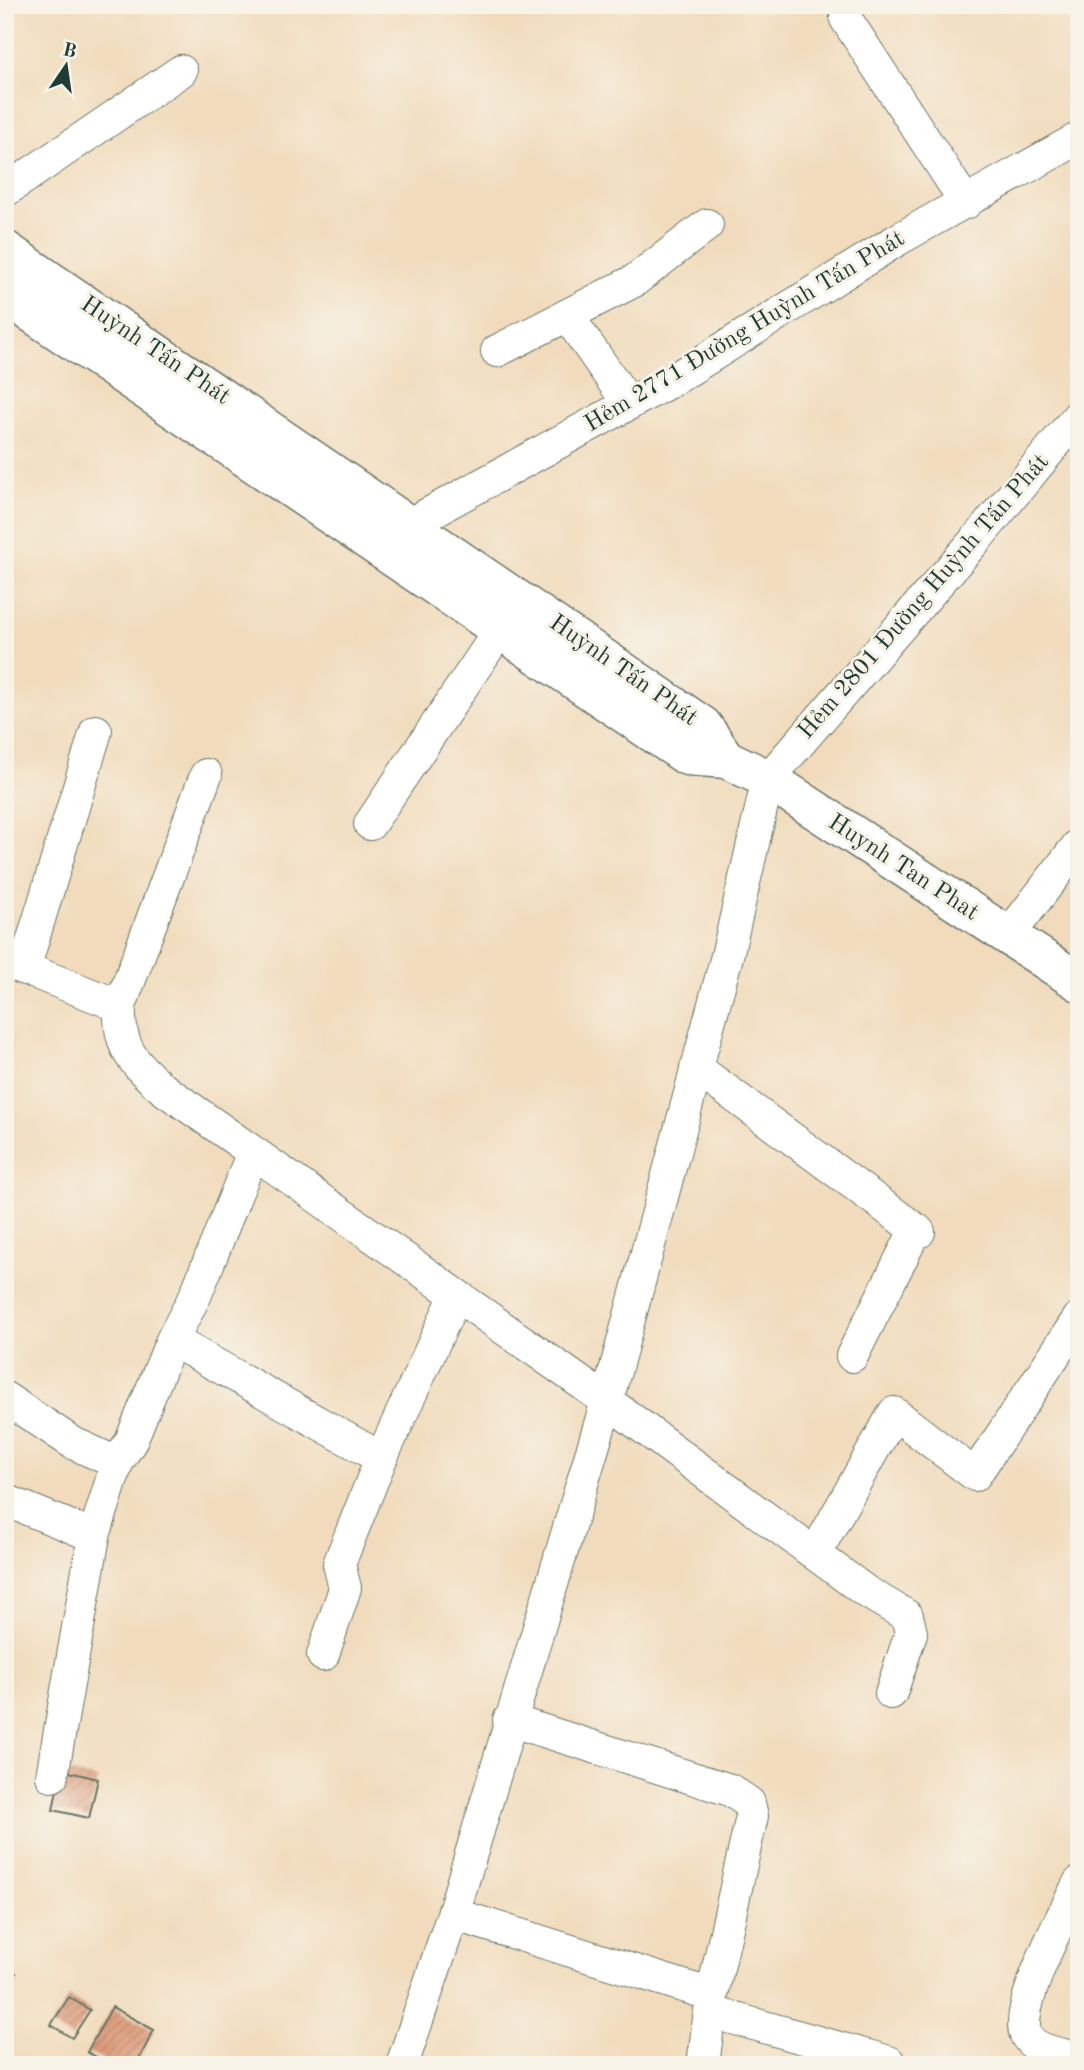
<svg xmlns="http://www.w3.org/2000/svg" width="1084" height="2070" font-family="'Old Standard TT',serif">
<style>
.building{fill:url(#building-hatch)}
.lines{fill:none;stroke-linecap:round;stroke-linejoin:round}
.minor-casing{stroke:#687464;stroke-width:34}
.major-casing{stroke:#687464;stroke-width:41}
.minor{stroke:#fff;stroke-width:32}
.major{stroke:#fff;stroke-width:38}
.labels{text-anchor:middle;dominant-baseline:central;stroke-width:6;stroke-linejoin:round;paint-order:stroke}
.street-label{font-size:24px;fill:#1f3d34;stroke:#f7f3e8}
</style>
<defs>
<pattern id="building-hatch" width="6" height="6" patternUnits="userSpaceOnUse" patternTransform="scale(1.75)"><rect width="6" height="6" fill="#dc9573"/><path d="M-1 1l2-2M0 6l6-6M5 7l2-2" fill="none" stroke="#b27b5f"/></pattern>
</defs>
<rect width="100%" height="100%" fill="#f7f3e8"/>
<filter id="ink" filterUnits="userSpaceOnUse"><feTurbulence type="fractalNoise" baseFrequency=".0143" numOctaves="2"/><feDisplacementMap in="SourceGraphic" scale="14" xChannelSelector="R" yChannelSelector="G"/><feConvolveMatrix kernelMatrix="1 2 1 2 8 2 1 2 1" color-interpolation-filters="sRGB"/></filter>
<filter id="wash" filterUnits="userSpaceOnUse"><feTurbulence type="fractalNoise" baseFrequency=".00686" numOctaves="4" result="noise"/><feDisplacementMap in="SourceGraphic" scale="28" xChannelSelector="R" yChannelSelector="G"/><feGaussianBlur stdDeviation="1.57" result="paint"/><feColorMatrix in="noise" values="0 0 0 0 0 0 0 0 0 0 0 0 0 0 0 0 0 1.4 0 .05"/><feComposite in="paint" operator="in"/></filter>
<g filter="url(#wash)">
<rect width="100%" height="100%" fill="#f1dbbc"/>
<g id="blocks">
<path class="building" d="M 61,1770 L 98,1779 L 89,1818 L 53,1810 Z
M 5,1970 L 16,1973 L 11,1992 L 5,1990 Z
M 69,1997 L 90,2010 L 72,2038 L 51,2025 Z
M 112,2007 L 154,2030 L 136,2065 L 111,2065 L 87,2052 Z"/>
</g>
</g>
<g filter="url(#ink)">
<use href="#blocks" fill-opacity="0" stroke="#687464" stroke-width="2"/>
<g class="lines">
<g class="minor-casing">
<path id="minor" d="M 846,19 L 966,203
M 5,191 L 181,71
M 567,315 L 629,404
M 497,351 L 634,281 L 707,225
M 410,524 L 676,378 L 897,240 L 1079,138
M 206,775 L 120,1006 C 118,1047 133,1063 162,1088 L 607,1401 L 865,1591 L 907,1616 L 911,1633 L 891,1693
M 370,824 L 500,630
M 1008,936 L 1079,844
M 5,961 L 120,1006
M 24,969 L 96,731
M 696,1068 L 919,1232
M 172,1340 L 372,1453 L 380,1461 L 339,1564 L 345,1588 L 323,1655
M 852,1356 L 916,1229
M 5,1398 L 73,1443 L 117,1463 L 131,1441 L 172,1340 L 196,1294 L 253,1152
M 380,1461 L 456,1295
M 5,1500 L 94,1536
M 815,1554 L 894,1413 L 975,1475 L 1079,1318
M 509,1720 L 730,1790 L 749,1803 L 752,1816 L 712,1995 L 703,2065
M 52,1776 L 94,1536 L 117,1463
M 1079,1883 C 1066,1909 1013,2009 1026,2035 C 1034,2051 1063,2055 1079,2058
M 453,1914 L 712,1995
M 711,2012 L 889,2062
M 402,2065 L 453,1914 L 607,1401 L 727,956 L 768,779 L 979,536 L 1079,415"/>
</g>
<g class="major-casing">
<path id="major" d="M 5,250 L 703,726 L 726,759
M 5,295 L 687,756 L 726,759 L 768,779 L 1079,982"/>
</g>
<use href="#minor" class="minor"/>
<use href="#major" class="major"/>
</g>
</g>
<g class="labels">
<g class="street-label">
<text transform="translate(745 332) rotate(-31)">Hẻm 2771 Đường Huỳnh Tấn Phát</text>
<text transform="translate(155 351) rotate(34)">Huỳnh Tấn Phát</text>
<text transform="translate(924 597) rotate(-49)">Hẻm 2801 Đường Huỳnh Tấn Phát</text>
<text transform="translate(623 671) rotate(35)">Huỳnh Tấn Phát</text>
<text transform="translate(903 868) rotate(33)">Huynh Tan Phat</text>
</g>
</g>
<rect width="1084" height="2070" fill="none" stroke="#f7f3e8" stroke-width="28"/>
<g transform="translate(66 66) rotate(13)" stroke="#f7f3e8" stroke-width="5" paint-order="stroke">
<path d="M0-5L12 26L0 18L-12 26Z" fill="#1f3d34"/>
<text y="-10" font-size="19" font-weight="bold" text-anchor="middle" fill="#1f3d34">B</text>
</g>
</svg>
